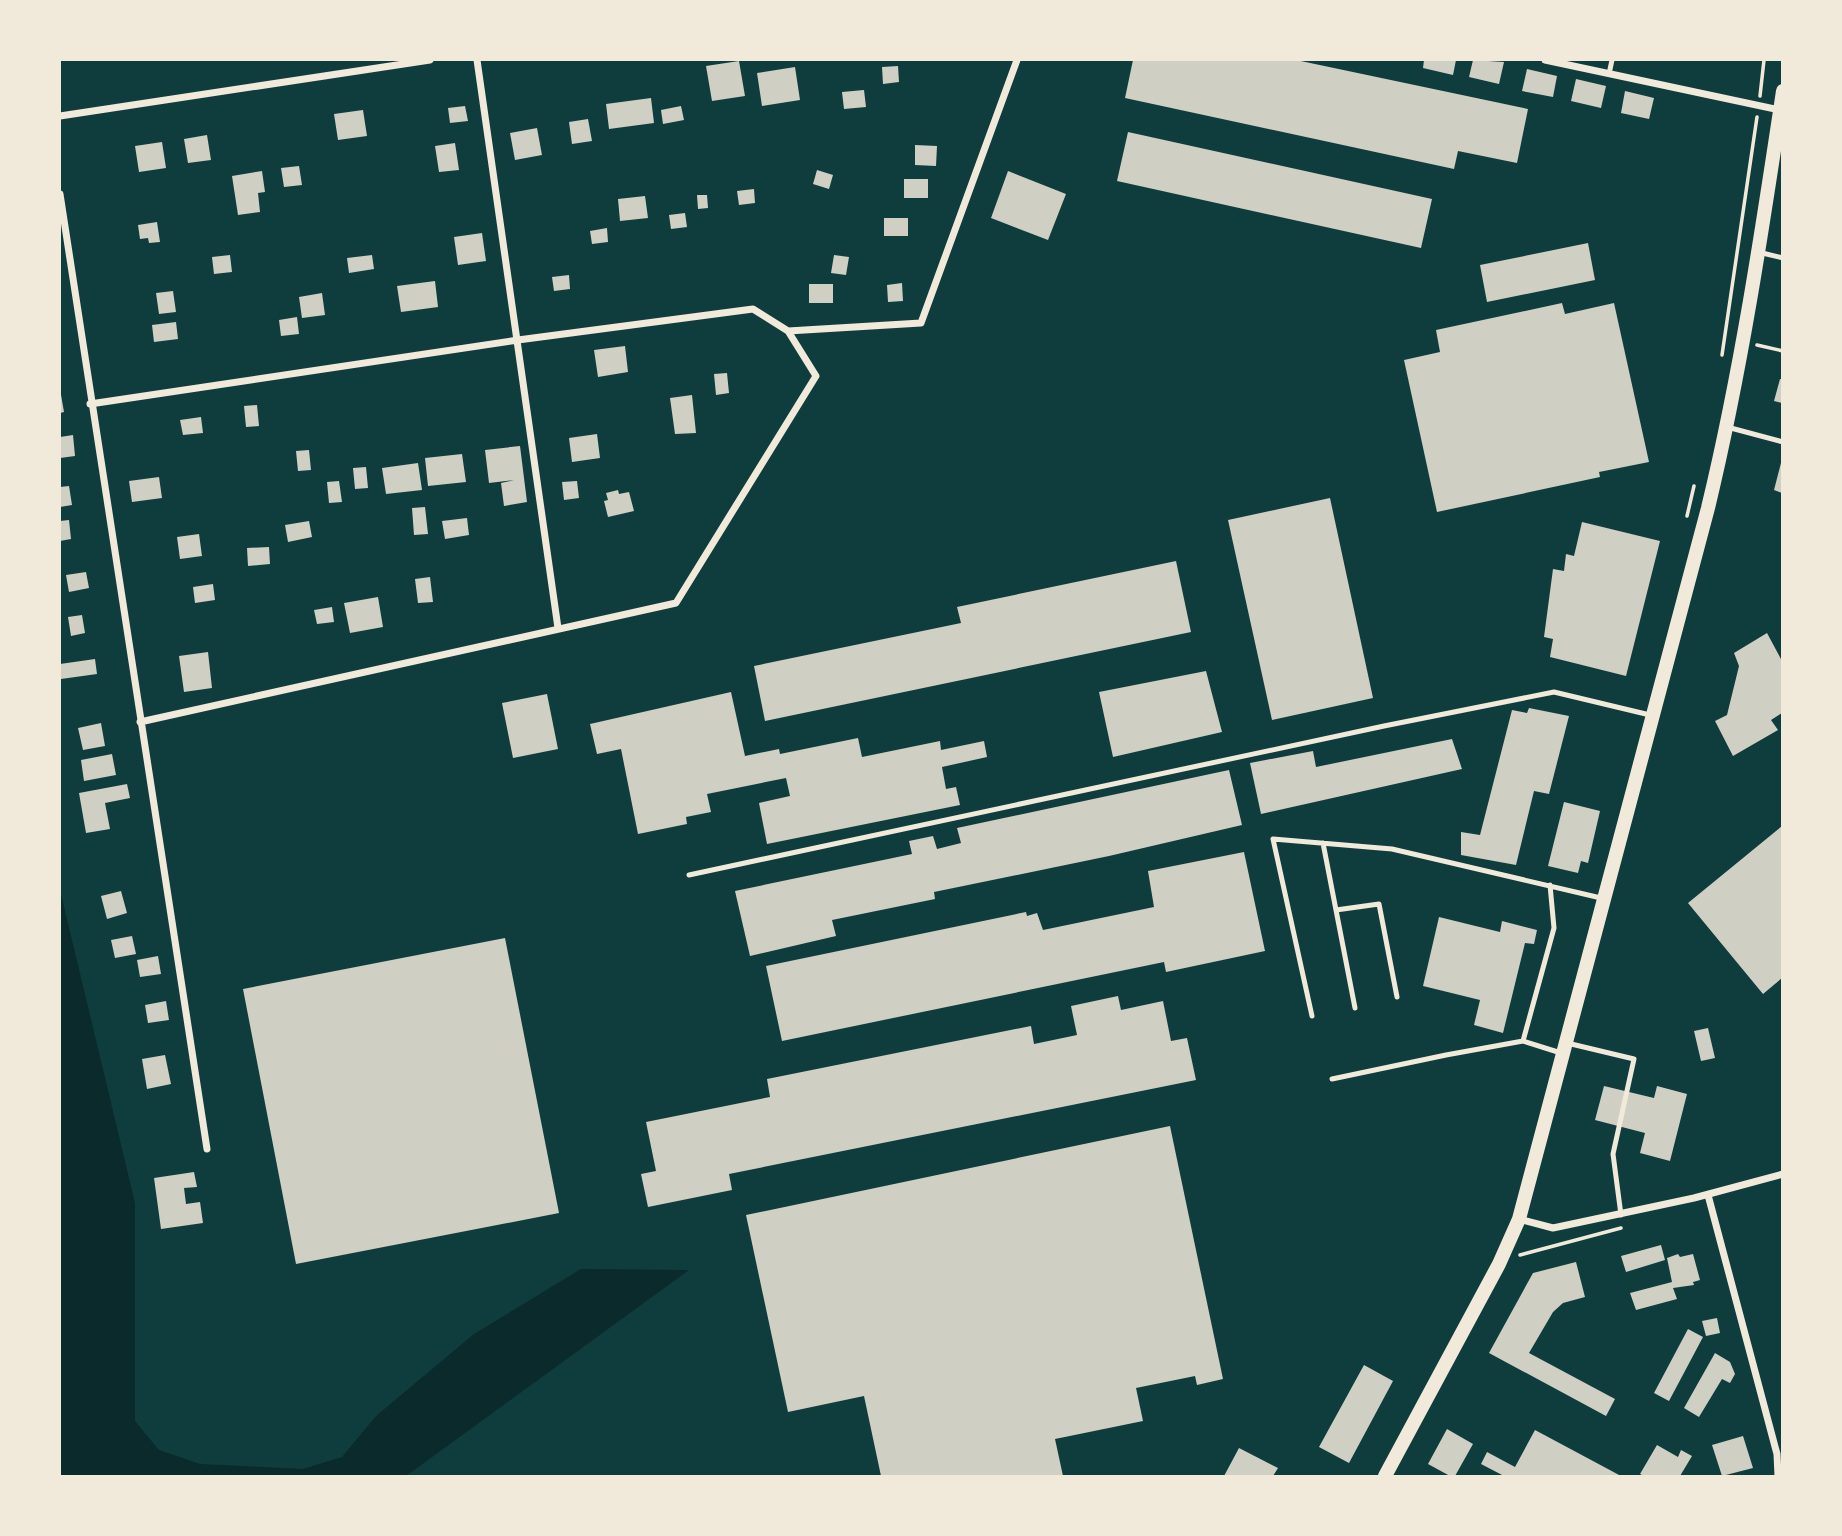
<svg xmlns="http://www.w3.org/2000/svg" width="1842" height="1536" font-family="Arial,sans-serif">
<style>
.water{fill:#0a2a2b}
.building{fill:#cfcfc3}
.lines{fill:none;stroke-linecap:round;stroke-linejoin:round}
.path{stroke:#f1e9da;stroke-width:3.5}
.service{stroke:#f1e9da;stroke-width:5}
.minor{stroke:#f1e9da;stroke-width:7}
.secondary{stroke:#f1e9da;stroke-width:14}
</style>
<rect width="100%" height="100%" fill="#0f3d3e"/>
<path class="water" d="M 60,890 L 135,1203 L 135,1421 L 159,1450 L 200,1464 L 303,1469 L 342,1457 L 376,1416 L 474,1334 L 581,1269 L 689,1270 L 406,1476 L 60,1476 Z"/>
<path class="building" d="M 1133,60 L 1296,60 L 1528,109 L 1517,163 L 1458,151 L 1454,169 L 1125,98 Z
M 1424,60 L 1456,60 L 1453,75 L 1423,68 Z
M 1473,60 L 1504,62 L 1499,84 L 1469,77 Z
M 739,61 L 745,96 L 712,101 L 706,66 Z
M 898,66 L 899,82 L 883,84 L 882,67 Z
M 795,67 L 800,100 L 762,106 L 757,73 Z
M 1527,69 L 1557,76 L 1553,97 L 1522,91 Z
M 1576,79 L 1606,86 L 1601,108 L 1571,101 Z
M 864,90 L 866,107 L 844,109 L 842,92 Z
M 1625,91 L 1654,98 L 1649,119 L 1621,113 Z
M 651,98 L 654,123 L 609,129 L 606,104 Z
M 465,106 L 468,121 L 450,123 L 448,108 Z
M 681,106 L 684,120 L 663,124 L 661,110 Z
M 363,110 L 367,136 L 338,140 L 334,114 Z
M 588,119 L 592,141 L 572,144 L 569,122 Z
M 537,128 L 542,155 L 515,160 L 510,133 Z
M 1128,132 L 1432,199 L 1421,248 L 1117,181 Z
M 207,135 L 211,160 L 188,163 L 184,139 Z
M 162,142 L 166,168 L 139,172 L 135,146 Z
M 455,143 L 459,170 L 439,172 L 435,146 Z
M 915,145 L 937,146 L 936,166 L 915,165 Z
M 299,166 L 302,185 L 284,187 L 281,168 Z
M 817,170 L 833,175 L 829,189 L 813,184 Z
M 262,171 L 265,192 L 258,193 L 260,212 L 238,215 L 232,176 Z
M 1008,171 L 1066,194 L 1048,240 L 991,218 Z
M 904,179 L 928,179 L 928,198 L 904,198 Z
M 754,189 L 755,203 L 739,205 L 737,191 Z
M 697,195 L 707,195 L 708,208 L 698,209 Z
M 645,196 L 648,218 L 620,221 L 618,199 Z
M 685,213 L 687,227 L 671,229 L 669,215 Z
M 884,218 L 908,218 L 908,236 L 884,236 Z
M 157,222 L 160,242 L 149,243 L 148,238 L 140,239 L 138,225 Z
M 607,228 L 608,242 L 592,244 L 590,231 Z
M 482,233 L 486,261 L 458,265 L 454,237 Z
M 1588,243 L 1595,280 L 1487,302 L 1480,265 Z
M 230,255 L 232,272 L 214,274 L 212,257 Z
M 372,255 L 374,269 L 349,273 L 347,258 Z
M 834,255 L 849,257 L 846,275 L 831,273 Z
M 569,275 L 570,289 L 554,291 L 552,277 Z
M 435,281 L 438,307 L 401,312 L 397,286 Z
M 902,283 L 903,301 L 888,302 L 887,285 Z
M 809,284 L 833,284 L 833,303 L 809,303 Z
M 173,291 L 176,312 L 159,314 L 156,293 Z
M 322,293 L 325,315 L 302,318 L 299,297 Z
M 1562,303 L 1565,314 L 1614,303 L 1649,462 L 1599,472 L 1600,477 L 1437,512 L 1404,360 L 1440,352 L 1436,330 Z
M 297,317 L 299,334 L 281,336 L 279,320 Z
M 176,322 L 178,339 L 154,342 L 152,325 Z
M 625,346 L 628,372 L 598,377 L 594,350 Z
M 727,373 L 729,393 L 716,395 L 714,374 Z
M 1780,379 L 1782,379 L 1782,403 L 1774,401 Z
M 60,389 L 64,412 L 60,413 Z
M 692,395 L 696,433 L 675,434 L 670,398 Z
M 257,405 L 259,426 L 246,427 L 244,406 Z
M 201,417 L 203,433 L 183,435 L 180,420 Z
M 597,434 L 600,458 L 572,462 L 569,438 Z
M 73,435 L 75,456 L 60,458 L 60,437 Z
M 520,446 L 527,502 L 504,506 L 501,483 L 514,480 L 489,483 L 485,450 Z
M 309,450 L 311,470 L 298,471 L 296,451 Z
M 462,454 L 466,482 L 428,486 L 425,458 Z
M 1782,459 L 1782,493 L 1774,490 Z
M 418,463 L 422,490 L 386,494 L 382,468 Z
M 366,467 L 368,488 L 355,489 L 353,468 Z
M 159,477 L 162,498 L 132,502 L 129,481 Z
M 339,481 L 342,502 L 329,503 L 327,482 Z
M 577,481 L 579,498 L 564,500 L 562,482 Z
M 69,486 L 72,505 L 60,507 L 60,487 Z
M 618,490 L 619,494 L 629,492 L 634,511 L 608,517 L 604,501 L 608,500 L 606,493 Z
M 1330,498 L 1373,698 L 1272,720 L 1228,520 Z
M 425,507 L 428,534 L 414,535 L 412,508 Z
M 467,518 L 469,535 L 445,539 L 442,521 Z
M 69,520 L 71,539 L 60,541 L 60,521 Z
M 309,521 L 312,537 L 288,542 L 285,525 Z
M 1582,522 L 1660,541 L 1626,676 L 1550,657 L 1553,639 L 1544,637 L 1553,569 L 1564,571 L 1566,554 L 1574,556 Z
M 199,534 L 202,556 L 180,559 L 177,537 Z
M 269,547 L 270,564 L 248,566 L 247,548 Z
M 1176,561 L 1191,632 L 765,721 L 754,666 L 961,623 L 957,607 Z
M 86,572 L 89,588 L 69,592 L 66,575 Z
M 430,577 L 433,602 L 418,603 L 415,579 Z
M 213,584 L 215,600 L 195,603 L 193,587 Z
M 378,597 L 383,627 L 350,633 L 344,603 Z
M 332,607 L 334,622 L 317,624 L 314,610 Z
M 82,615 L 85,633 L 71,636 L 68,617 Z
M 1767,633 L 1782,661 L 1782,713 L 1771,720 L 1778,730 L 1733,756 L 1715,721 L 1727,715 L 1739,666 L 1734,653 Z
M 208,652 L 212,688 L 184,692 L 179,656 Z
M 95,659 L 97,674 L 61,679 L 60,664 Z
M 1206,671 L 1222,732 L 1113,757 L 1099,692 Z
M 731,692 L 745,756 L 779,749 L 780,754 L 858,738 L 862,757 L 940,741 L 941,750 L 984,741 L 987,757 L 942,767 L 946,789 L 956,787 L 960,805 L 767,844 L 759,803 L 790,796 L 786,778 L 707,794 L 711,812 L 686,817 L 687,824 L 638,834 L 621,749 L 597,754 L 590,724 Z
M 547,694 L 558,749 L 513,758 L 502,703 Z
M 1529,708 L 1569,716 L 1549,794 L 1534,791 L 1516,865 L 1461,855 L 1461,832 L 1480,835 L 1512,710 L 1527,713 Z
M 101,723 L 105,746 L 83,750 L 78,728 Z
M 1452,739 L 1462,769 L 1261,814 L 1250,763 L 1313,751 L 1316,767 Z
M 112,754 L 116,775 L 84,781 L 81,760 Z
M 1229,770 L 1242,825 L 1109,856 L 934,892 L 935,899 L 832,920 L 836,936 L 750,956 L 735,891 L 912,854 L 909,841 L 933,836 L 937,849 L 961,843 L 957,828 Z
M 127,784 L 130,798 L 105,803 L 110,829 L 86,833 L 79,793 Z
M 1564,802 L 1600,811 L 1588,863 L 1581,861 L 1578,873 L 1548,866 Z
M 1782,826 L 1782,978 L 1763,994 L 1688,903 Z
M 1244,852 L 1265,951 L 1166,972 L 1164,962 L 782,1041 L 766,966 L 1026,912 L 1027,916 L 1037,913 L 1043,930 L 1154,907 L 1148,871 Z
M 121,891 L 127,913 L 107,919 L 101,896 Z
M 1439,917 L 1500,932 L 1502,921 L 1537,930 L 1534,944 L 1525,943 L 1503,1033 L 1474,1025 L 1480,1000 L 1423,986 Z
M 132,936 L 136,954 L 115,958 L 111,940 Z
M 505,938 L 559,1213 L 296,1264 L 243,989 Z
M 158,956 L 161,974 L 140,977 L 137,960 Z
M 1118,996 L 1121,1010 L 1163,1001 L 1171,1041 L 1187,1038 L 1196,1080 L 729,1174 L 732,1190 L 648,1207 L 641,1174 L 656,1171 L 646,1122 L 770,1097 L 767,1079 L 931,1046 L 1031,1026 L 1034,1044 L 1077,1035 L 1071,1006 Z
M 166,1001 L 169,1020 L 148,1023 L 145,1005 Z
M 1708,1028 L 1715,1058 L 1701,1061 L 1694,1031 Z
M 165,1055 L 171,1084 L 147,1089 L 142,1059 Z
M 1604,1086 L 1654,1098 L 1657,1086 L 1687,1094 L 1670,1161 L 1640,1153 L 1645,1133 L 1595,1120 Z
M 1170,1126 L 1223,1379 L 1197,1385 L 1195,1376 L 1136,1388 L 1143,1421 L 1055,1439 L 1063,1476 L 881,1476 L 864,1396 L 788,1412 L 746,1215 Z
M 194,1172 L 197,1187 L 184,1188 L 186,1204 L 200,1202 L 203,1223 L 161,1229 L 154,1178 Z
M 1661,1245 L 1665,1260 L 1626,1272 L 1621,1256 Z
M 1678,1254 L 1680,1257 L 1693,1254 L 1700,1280 L 1693,1282 L 1694,1285 L 1673,1288 L 1677,1299 L 1636,1310 L 1630,1293 L 1672,1282 L 1667,1258 Z
M 1576,1262 L 1585,1297 L 1563,1303 L 1553,1312 L 1529,1353 L 1615,1399 L 1606,1416 L 1489,1353 L 1533,1273 Z
M 1717,1318 L 1720,1333 L 1706,1336 L 1702,1321 Z
M 1688,1329 L 1703,1337 L 1669,1401 L 1654,1393 Z
M 1715,1353 L 1730,1362 L 1735,1374 L 1730,1383 L 1722,1379 L 1699,1417 L 1684,1408 Z
M 1364,1365 L 1393,1381 L 1349,1463 L 1319,1447 Z
M 1447,1429 L 1473,1444 L 1455,1476 L 1450,1476 L 1428,1464 Z
M 1535,1430 L 1621,1476 L 1504,1476 L 1481,1464 L 1487,1452 L 1515,1467 Z
M 1743,1436 L 1753,1468 L 1722,1476 L 1712,1445 Z
M 1657,1445 L 1678,1457 L 1681,1450 L 1692,1456 L 1680,1476 L 1644,1476 L 1640,1474 Z
M 1239,1448 L 1278,1468 L 1273,1476 L 1224,1476 Z"/>
<g class="lines">
<path class="path" d="M 1760,96 L 1764,60
M 1757,345 L 1783,351
M 1722,355 L 1757,117
M 1687,516 L 1694,486
M 1520,1255 L 1621,1228"/>
<path class="service" d="M 1609,74 L 1612,60
M 1758,252 L 1783,258
M 1727,427 L 1783,442
M 1323,843 L 1355,1008
M 689,875 L 1384,726 L 1554,692 L 1650,715
M 1336,910 L 1379,904 L 1397,997
M 1312,1016 L 1273,839 L 1392,849 L 1601,898
M 1523,1041 L 1554,928 L 1550,885
M 1567,1043 L 1634,1059 L 1613,1154 L 1621,1215
M 1332,1079 L 1446,1055 L 1523,1041 L 1561,1053"/>
<path class="minor" d="M 477,60 L 558,628
M 1545,60 L 1780,110
M 60,116 L 430,60
M 60,194 L 207,1149
M 90,404 L 518,340 L 753,309 L 788,331
M 140,722 L 676,603 L 816,376 L 788,331 L 921,323 L 1017,60
M 1708,1195 L 1777,1454 L 1778,1476
M 1519,1219 L 1553,1228 L 1694,1198 L 1783,1174"/>
<path class="secondary" d="M 1385,1476 L 1499,1264 L 1519,1219 L 1708,508 C 1741,371 1762,231 1783,91"/>
</g>
<rect width="1842" height="1536" fill="none" stroke="#f1e9da" stroke-width="122"/>
</svg>
